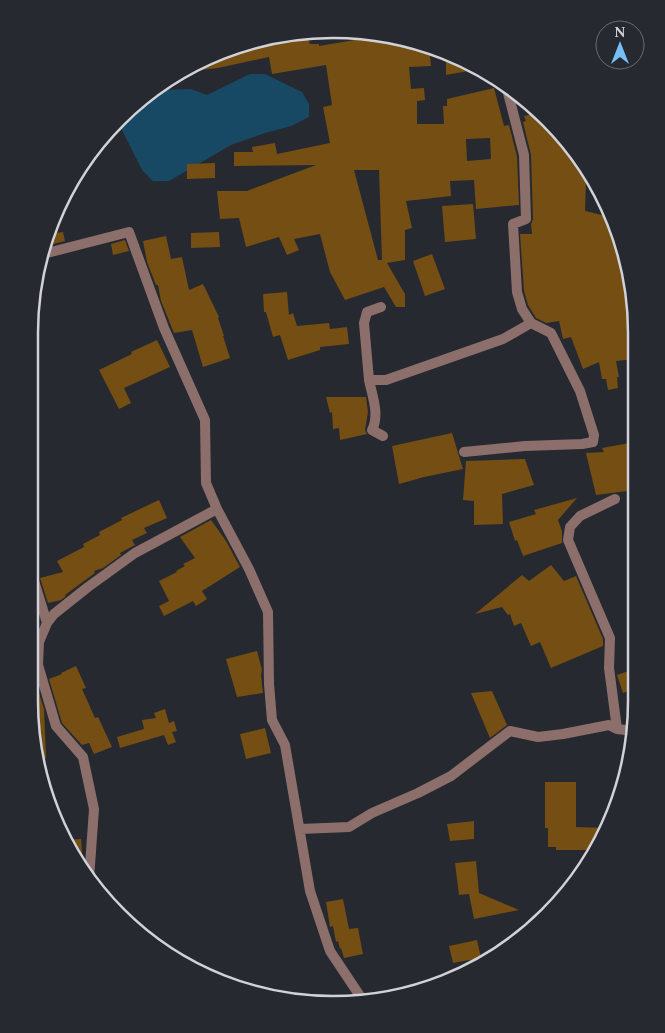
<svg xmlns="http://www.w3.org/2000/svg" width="665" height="1033" font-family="Spectral,serif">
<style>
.water{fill:#174965}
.building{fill:#744e12;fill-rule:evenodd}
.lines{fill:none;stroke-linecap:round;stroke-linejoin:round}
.street{stroke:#8c6e6a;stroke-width:10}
.rim{fill:none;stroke:#d0d2d7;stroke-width:2.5}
</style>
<rect width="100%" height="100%" fill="#262930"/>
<path class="water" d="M 250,74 L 265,74 L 302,92 L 309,104 L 309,117 L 291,126 L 265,133 L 231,145 L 169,181 L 153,181 L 142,170 L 118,122 L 159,90 L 191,89 L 207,95 Z"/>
<path class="building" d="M 305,31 L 310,44 L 319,44 L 319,46 L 372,37 L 429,45 L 431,66 L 409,67 L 411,89 L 424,88 L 425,100 L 417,101 L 417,124 L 444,124 L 443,106 L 447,106 L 447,99 L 494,88 L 504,126 L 509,125 L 517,156 L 519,205 L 476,209 L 474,180 L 450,181 L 451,196 L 406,201 L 412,228 L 405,230 L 405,260 L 387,263 L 405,294 L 405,307 L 396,307 L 384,287 L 345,300 L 330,272 L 320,234 L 294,239 L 299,250 L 287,255 L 279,237 L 246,247 L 239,218 L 220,219 L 217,191 L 247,191 L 316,165 L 234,166 L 234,152 L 253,152 L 252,147 L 275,143 L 277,154 L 330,143 L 323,107 L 332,105 L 326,65 L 272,74 L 269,57 L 218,68 L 183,72 L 198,60 ZM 490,138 L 491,159 L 467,161 L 466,139 ZM 354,170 L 379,170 L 382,260 L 378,260 Z
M 446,54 L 474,70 L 446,75 Z
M 539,113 L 592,181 L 586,181 L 585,211 L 610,217 L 636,313 L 635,359 L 616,361 L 619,377 L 617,377 L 618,388 L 608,390 L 606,379 L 602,379 L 599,362 L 583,369 L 571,337 L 563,339 L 559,321 L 546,323 L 536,318 L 528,305 L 524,291 L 520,234 L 532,234 L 531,224 L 533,219 L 531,155 L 523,122 L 526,121 L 524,116 Z
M 215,163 L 215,178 L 187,179 L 187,164 Z
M 473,204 L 476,239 L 445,242 L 442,206 Z
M 63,232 L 65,241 L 45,246 L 49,234 Z
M 219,232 L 220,247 L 191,248 L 191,233 Z
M 166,236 L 171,259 L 182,257 L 189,290 L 203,284 L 219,317 L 218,318 L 224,336 L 223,336 L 230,358 L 203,367 L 192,330 L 174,333 L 161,301 L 158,285 L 156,285 L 147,262 L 143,241 Z
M 125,240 L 129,251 L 113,255 L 111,244 Z
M 432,254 L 445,289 L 425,296 L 413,261 Z
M 287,292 L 289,315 L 293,313 L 297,326 L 329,323 L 330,329 L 347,327 L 349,344 L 320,347 L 320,350 L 288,360 L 280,335 L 273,337 L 266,312 L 264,312 L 263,294 Z
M 157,340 L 170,367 L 124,388 L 131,403 L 119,409 L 99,370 L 132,354 L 131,352 Z
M 326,397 L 366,397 L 368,412 L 365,430 L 367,434 L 340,440 L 339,428 L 333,429 L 332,412 L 330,413 Z
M 452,433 L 463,469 L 424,477 L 399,484 L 392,446 Z
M 635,442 L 635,490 L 596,495 L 586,453 L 604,452 L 602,448 Z
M 525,459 L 534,485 L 502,494 L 503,524 L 474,525 L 474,501 L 463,500 L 466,461 Z
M 577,498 L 558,520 L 562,531 L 562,543 L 523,556 L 517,540 L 515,541 L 509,522 L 536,514 L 534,510 Z
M 159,500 L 167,518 L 144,528 L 147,533 L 132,540 L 135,545 L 120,553 L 121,555 L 103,568 L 94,571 L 95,573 L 65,595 L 66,596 L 61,600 L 48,603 L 40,578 L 63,572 L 57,561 L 84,547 L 83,544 L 100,535 L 99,532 L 122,520 L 121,518 Z
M 211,520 L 226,541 L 240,567 L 202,591 L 207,599 L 196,606 L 193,601 L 164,616 L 159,606 L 169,601 L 159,581 L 177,572 L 176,571 L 185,566 L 183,564 L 195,558 L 180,537 Z
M 551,565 L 564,581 L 576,576 L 603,639 L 603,646 L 551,668 L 540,642 L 531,646 L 521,623 L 514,626 L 510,614 L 508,615 L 502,607 L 475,614 L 522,575 L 529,581 Z
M 257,651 L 262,670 L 261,675 L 263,693 L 237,697 L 226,659 Z
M 76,666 L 86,688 L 82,689 L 95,718 L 98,717 L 112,747 L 94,754 L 89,743 L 82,745 L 62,723 L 49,679 L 62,674 L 61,673 Z
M 634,669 L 634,689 L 623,693 L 617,675 Z
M 29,687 L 37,687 L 44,709 L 46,758 L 38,759 L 32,721 L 32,708 L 30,708 L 29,700 Z
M 492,691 L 507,725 L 490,738 L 471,693 Z
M 165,709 L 169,723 L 174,721 L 177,731 L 172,732 L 176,742 L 168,745 L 164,735 L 120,748 L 117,737 L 144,729 L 142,720 L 156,718 L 154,713 Z
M 265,728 L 271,753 L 246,759 L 240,734 Z
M 545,782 L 576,782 L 576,827 L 606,828 L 592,850 L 556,850 L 556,847 L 548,847 L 548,828 L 545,828 Z
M 474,821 L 474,839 L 450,841 L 447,824 Z
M 81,839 L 83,865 L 83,872 L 66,840 Z
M 476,861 L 479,893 L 519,910 L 474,919 L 469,894 L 459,895 L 455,863 Z
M 343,899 L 349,929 L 358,928 L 363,954 L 344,958 L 341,948 L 340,949 L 338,941 L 336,942 L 333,926 L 330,927 L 326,902 Z
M 477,940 L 481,958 L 453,963 L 449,946 Z"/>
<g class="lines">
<path class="street" d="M 43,254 L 129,232 L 164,328 L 205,420 L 206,483 L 217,509 L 135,553 L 88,587 L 54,614 L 47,623 L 39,642 L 38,665 L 56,726 L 83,757 L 94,809 L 89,879
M 381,307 L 367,312 L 364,323 L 369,380 L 386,380 L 503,339 L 531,323
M 369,380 C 372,395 380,415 372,430 L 383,436
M 464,452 L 525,446 L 582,444 L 593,442 L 594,435 L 580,391 L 551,333 L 531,323 L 522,309 L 517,292 L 513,224 L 526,219 L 524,155 L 507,89
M 615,499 L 580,516 L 570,527 L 568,540 L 610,638 L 609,668 L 617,729
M 217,509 L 249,569 L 268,612 L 269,684 L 272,720 L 285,745 L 310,891 L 330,951 L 362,999
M 30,568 L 47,623
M 300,829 L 349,827 L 372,813 L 418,793 L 451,776 L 510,731 L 538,737 L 563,734 L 609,725 L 617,729 L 634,731"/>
</g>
<path d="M0 0H665V1033H0ZM333 38H333A295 295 0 0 1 628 333V701A295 295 0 0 1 333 996H333A295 295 0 0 1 38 701V333A295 295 0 0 1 333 38Z" fill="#262930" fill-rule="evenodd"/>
<path class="rim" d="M333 38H333A295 295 0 0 1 628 333V701A295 295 0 0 1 333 996H333A295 295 0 0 1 38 701V333A295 295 0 0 1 333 38Z"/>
<g transform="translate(620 45)"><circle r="24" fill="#262930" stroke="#6a6d73"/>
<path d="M0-4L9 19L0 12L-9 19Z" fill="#76c0f7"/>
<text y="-8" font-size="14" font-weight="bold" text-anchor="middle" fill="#d0d2d7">N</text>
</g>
</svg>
